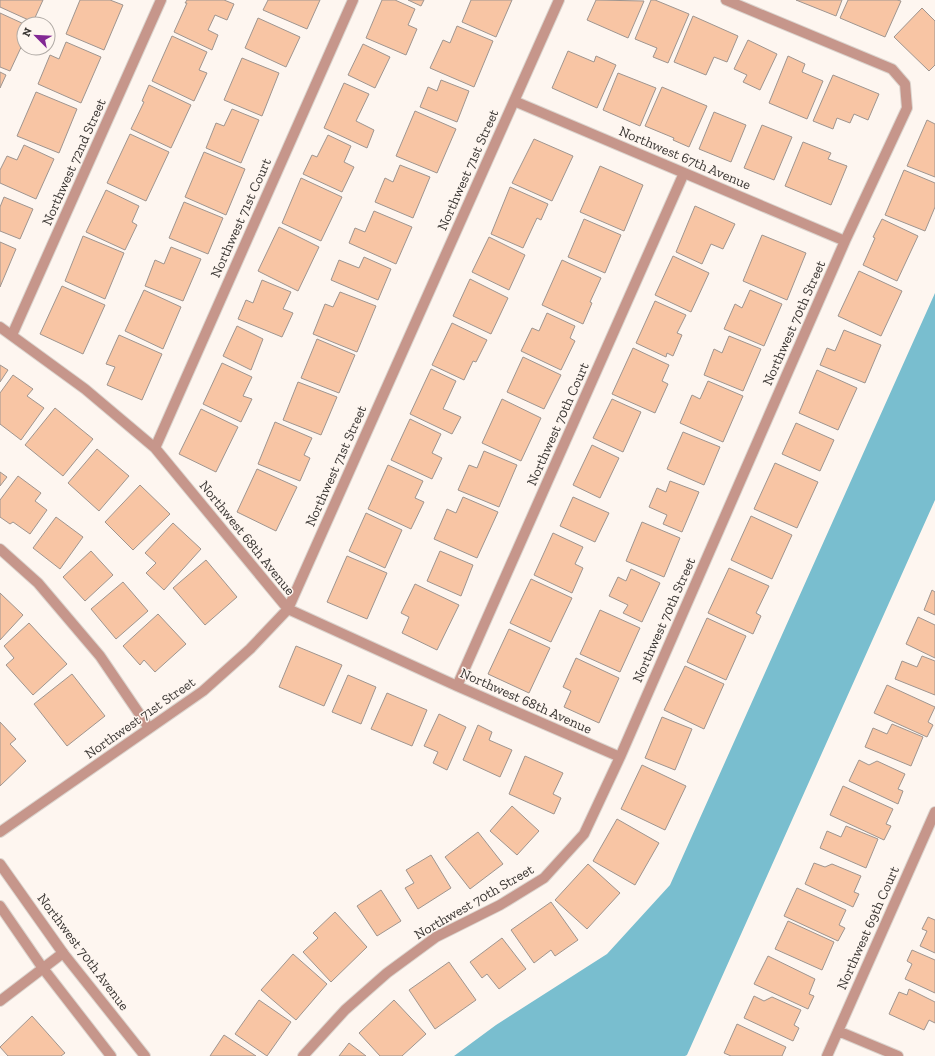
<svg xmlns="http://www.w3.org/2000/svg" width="935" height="1056" font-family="'Zilla Slab',serif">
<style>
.water{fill:#79becf}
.building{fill:#f8c5a4;stroke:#9f958f}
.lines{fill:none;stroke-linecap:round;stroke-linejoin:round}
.minor-casing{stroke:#dbd4ce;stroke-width:12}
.tertiary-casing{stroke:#dbd4ce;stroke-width:12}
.minor{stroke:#c6968b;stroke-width:10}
.tertiary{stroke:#c6968b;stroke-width:10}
.labels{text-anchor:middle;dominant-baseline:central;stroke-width:3;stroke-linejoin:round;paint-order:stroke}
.street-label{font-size:14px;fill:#3b3734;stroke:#fef6f0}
</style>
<rect width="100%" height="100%" fill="#fef6f0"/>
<path class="water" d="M 935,293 L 935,500 L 687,1055 L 685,1056 L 454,1056 L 496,1025 L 607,954 L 670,885 Z"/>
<path class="building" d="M 0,0 L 43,0 L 33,22 L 0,7 Z
M 80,0 L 110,0 L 123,5 L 104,50 L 66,34 Z
M 187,0 L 224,0 L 234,4 L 227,20 L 215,15 L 208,30 L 218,35 L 212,50 L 174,32 L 187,3 L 185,3 Z
M 268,0 L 320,0 L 307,29 L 263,10 Z
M 382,0 L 395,0 L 415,9 L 408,25 L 417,29 L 406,55 L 366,38 Z
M 408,0 L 424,0 L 421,6 Z
M 471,0 L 512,0 L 496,37 L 462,22 Z
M 596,0 L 644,1 L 628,38 L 587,20 Z
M 651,0 L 655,0 L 689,14 L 668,63 L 653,57 L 657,48 L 635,39 Z
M 796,0 L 842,0 L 836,16 Z
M 848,0 L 897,0 L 901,1 L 885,37 L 840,18 Z
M 922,8 L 935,21 L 935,65 L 929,71 L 894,37 Z
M 0,13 L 24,24 L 24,41 L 10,71 L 0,67 Z
M 693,16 L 738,36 L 727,62 L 714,57 L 706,75 L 674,62 Z
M 258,18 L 300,37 L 286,67 L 245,48 Z
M 457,26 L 493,41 L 474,87 L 430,68 L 443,40 L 450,43 Z
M 172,36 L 207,52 L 199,70 L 207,73 L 194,101 L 152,81 Z
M 748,40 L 777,54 L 760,90 L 743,82 L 747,75 L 734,69 Z
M 66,42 L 101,57 L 81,103 L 38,84 L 50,55 L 59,59 Z
M 363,44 L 390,57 L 375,88 L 348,75 Z
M 568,51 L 594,62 L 596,56 L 616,65 L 597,108 L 552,88 Z
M 788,56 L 805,64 L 802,72 L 823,81 L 807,119 L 769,103 Z
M 242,58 L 279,73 L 262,116 L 224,100 Z
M 0,72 L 6,75 L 0,88 Z
M 618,73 L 656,88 L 640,126 L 603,110 Z
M 833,75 L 879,94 L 868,120 L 854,114 L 850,123 L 837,118 L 833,129 L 813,121 Z
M 441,80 L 469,91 L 457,122 L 420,107 L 428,87 L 437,91 Z
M 344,83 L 369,94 L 356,121 L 374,130 L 367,148 L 324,128 Z
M 149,85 L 191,105 L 171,148 L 131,129 L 144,102 L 142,101 Z
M 662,87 L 707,106 L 689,147 L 673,140 L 674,138 L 645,126 Z
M 36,92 L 77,109 L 59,153 L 17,136 Z
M 232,109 L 259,120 L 241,163 L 206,148 L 216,123 L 224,126 Z
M 415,111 L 456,129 L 437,173 L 396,156 Z
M 714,112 L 746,125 L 731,162 L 699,149 Z
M 927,120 L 935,124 L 935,177 L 907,166 Z
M 762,125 L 792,137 L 774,180 L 744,168 Z
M 130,134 L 169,152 L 146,201 L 107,183 Z
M 328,135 L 351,146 L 344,162 L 354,167 L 342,192 L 303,174 L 312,155 L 317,157 Z
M 534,139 L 573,156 L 552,201 L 512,183 Z
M 803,142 L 831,153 L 828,159 L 847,166 L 831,205 L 785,186 Z
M 24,145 L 54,159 L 36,199 L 0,183 L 0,170 L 7,156 L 17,160 Z
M 204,152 L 245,169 L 226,215 L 185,197 Z
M 400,165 L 430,177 L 413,218 L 375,202 L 385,178 L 393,182 Z
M 600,166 L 643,185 L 624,231 L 580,212 Z
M 904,170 L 935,183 L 935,207 L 925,231 L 885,215 Z
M 301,178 L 342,197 L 321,241 L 282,223 Z
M 510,187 L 548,204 L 541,220 L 537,218 L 523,248 L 491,234 Z
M 106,190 L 139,206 L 132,222 L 137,225 L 125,250 L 86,232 Z
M 4,197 L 33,209 L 20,239 L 0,231 L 0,207 Z
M 184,202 L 223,218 L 208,254 L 169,238 Z
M 695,206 L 735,224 L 723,249 L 711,244 L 702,264 L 676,252 Z
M 374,211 L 412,227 L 396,264 L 349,243 L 355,228 L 365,232 Z
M 584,219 L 621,235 L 605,273 L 568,257 Z
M 882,219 L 918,236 L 897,281 L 863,265 L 875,238 L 873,237 Z
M 279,227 L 319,247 L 298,291 L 258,271 Z
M 762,235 L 806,253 L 787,300 L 743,281 Z
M 83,236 L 124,253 L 105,299 L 65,281 Z
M 489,237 L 525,255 L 509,290 L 472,272 Z
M 0,242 L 16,249 L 0,287 Z
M 171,247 L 201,259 L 183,301 L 145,286 L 155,260 L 164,264 Z
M 673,256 L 709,273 L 691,312 L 655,295 Z
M 364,257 L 391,269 L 378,300 L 331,280 L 339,260 L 359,268 Z
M 562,260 L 601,278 L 590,302 L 592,303 L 583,324 L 542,305 Z
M 859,271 L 902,291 L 881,336 L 838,316 Z
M 470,279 L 508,298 L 491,334 L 453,316 Z
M 262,280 L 291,292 L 283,309 L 293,313 L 282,337 L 238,319 L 246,300 L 253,303 Z
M 62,286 L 105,305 L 83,354 L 40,334 Z
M 144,290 L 181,307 L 163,349 L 125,331 Z
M 750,290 L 782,304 L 764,346 L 724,329 L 735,304 L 742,308 Z
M 340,292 L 376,306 L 357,352 L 313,334 L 325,304 L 333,307 Z
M 655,301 L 686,315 L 677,333 L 682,335 L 673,356 L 667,353 L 666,357 L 636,343 Z
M 547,313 L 575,326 L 570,338 L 575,341 L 561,370 L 521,351 L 532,328 L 539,331 Z
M 452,323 L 487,340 L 476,362 L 473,361 L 464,380 L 432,365 Z
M 237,326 L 263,339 L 251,370 L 223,356 Z
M 844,330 L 881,345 L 865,383 L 820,365 L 827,348 L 835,351 Z
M 119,335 L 162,354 L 142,400 L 107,385 L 115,367 L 106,364 Z
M 729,336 L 761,349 L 743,391 L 704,375 L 714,349 L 722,353 Z
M 317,339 L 355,355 L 339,393 L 301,378 Z
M 633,348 L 669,365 L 662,381 L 668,384 L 655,413 L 612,394 Z
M 523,357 L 561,375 L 544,409 L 507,392 Z
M 222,363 L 252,377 L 243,396 L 252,399 L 241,422 L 203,404 Z
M 0,365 L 8,370 L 0,382 Z
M 431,369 L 456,381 L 443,409 L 461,417 L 452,434 L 410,414 Z
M 817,370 L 857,388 L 838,430 L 799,413 Z
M 13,375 L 33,389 L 27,396 L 44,408 L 21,440 L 0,424 L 0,393 Z
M 708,381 L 743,396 L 723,442 L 680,423 L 692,395 L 700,399 Z
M 298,382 L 337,397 L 321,435 L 283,420 Z
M 502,399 L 541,418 L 521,461 L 482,443 Z
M 612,399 L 641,412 L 623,452 L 593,438 Z
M 55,408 L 93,439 L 63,476 L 25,445 Z
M 201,409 L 238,427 L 216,472 L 179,454 Z
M 410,419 L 441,434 L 432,453 L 442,458 L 432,479 L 391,460 Z
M 275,422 L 312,438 L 304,455 L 310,458 L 300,481 L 258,464 Z
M 796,423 L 834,440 L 820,471 L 782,454 Z
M 683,432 L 720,447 L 704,485 L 667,469 Z
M 592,445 L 619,458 L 600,498 L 573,485 Z
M 97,449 L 129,476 L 99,511 L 68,483 Z
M 484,451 L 517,465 L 499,507 L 458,490 L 469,465 L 477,468 Z
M 775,463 L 818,482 L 797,528 L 754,509 Z
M 388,465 L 423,481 L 415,498 L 424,502 L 411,529 L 368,509 Z
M 257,469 L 297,487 L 276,531 L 237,512 Z
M 0,472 L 7,477 L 0,486 Z
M 18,476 L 41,493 L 35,501 L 47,510 L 30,534 L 13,522 L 10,524 L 0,517 L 0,500 Z
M 670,481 L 699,492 L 682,532 L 663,524 L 667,515 L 649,507 L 657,488 L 666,492 Z
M 140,485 L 170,514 L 133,550 L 105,522 Z
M 463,497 L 498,512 L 477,558 L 434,539 L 447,509 L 456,513 Z
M 573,497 L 609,513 L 595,542 L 560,526 Z
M 366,513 L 402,530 L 385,568 L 349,551 Z
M 751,516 L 792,535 L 772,579 L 731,560 Z
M 56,517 L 83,537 L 60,569 L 33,548 Z
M 642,522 L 680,538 L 664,577 L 626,561 Z
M 173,523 L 201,549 L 164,590 L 146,573 L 156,563 L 145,553 Z
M 553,533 L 583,547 L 575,564 L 583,568 L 572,593 L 534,575 Z
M 91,551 L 113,575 L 85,601 L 63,577 Z
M 440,551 L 473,565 L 461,596 L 427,581 Z
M 347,556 L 387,573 L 367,619 L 327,602 Z
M 206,560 L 237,597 L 205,625 L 173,588 Z
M 729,568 L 769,586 L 756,613 L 761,616 L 753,634 L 708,613 Z
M 631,569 L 660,583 L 642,622 L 623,613 L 628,605 L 609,596 L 618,577 L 626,581 Z
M 531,579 L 572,598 L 551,642 L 510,623 Z
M 123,582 L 148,611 L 116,639 L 91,609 Z
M 415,584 L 459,605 L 437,650 L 402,633 L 409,617 L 401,613 Z
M 932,590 L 935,592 L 935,615 L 924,610 Z
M 0,593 L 23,615 L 0,640 Z
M 600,610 L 640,628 L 620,672 L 580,654 Z
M 158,614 L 186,644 L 155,672 L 144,660 L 140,665 L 123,646 Z
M 918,617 L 935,625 L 935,658 L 906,644 Z
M 707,618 L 746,636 L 726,680 L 687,662 Z
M 29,623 L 67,664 L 33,695 L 6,665 L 14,658 L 4,646 Z
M 509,629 L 550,648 L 529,693 L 488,674 Z
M 296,646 L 342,665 L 324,706 L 279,687 Z
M 922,656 L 935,661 L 935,695 L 895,679 L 902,661 L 917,667 Z
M 576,658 L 619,678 L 599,723 L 564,707 L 571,691 L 563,687 Z
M 685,666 L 724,684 L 704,729 L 664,710 Z
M 72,674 L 105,716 L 67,746 L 34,704 Z
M 348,675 L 376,687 L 361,724 L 332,712 Z
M 887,685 L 935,707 L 928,722 L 933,725 L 927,737 L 874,713 Z
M 387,693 L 427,710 L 412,746 L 371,729 Z
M 439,714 L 466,727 L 447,770 L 433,763 L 438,752 L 424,746 Z
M 662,717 L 692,729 L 675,770 L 645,758 Z
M 0,722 L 16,739 L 10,744 L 26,761 L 0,786 Z
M 892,724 L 923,737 L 911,766 L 865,747 L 873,728 L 887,734 Z
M 478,725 L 492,732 L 489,740 L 512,750 L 500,777 L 463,760 Z
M 525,756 L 563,773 L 553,794 L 561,798 L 554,814 L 509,794 Z
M 859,760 L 869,765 L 877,761 L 905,774 L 898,789 L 903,791 L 898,804 L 849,781 Z
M 642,765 L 686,786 L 665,830 L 621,809 Z
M 843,786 L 893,809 L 886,824 L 891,826 L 884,840 L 830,815 Z
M 512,806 L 539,831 L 517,855 L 490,831 Z
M 617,819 L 659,843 L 635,885 L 593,861 Z
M 846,826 L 878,839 L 866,868 L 820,848 L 827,831 L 841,837 Z
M 478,832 L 503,864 L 470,889 L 445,857 Z
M 431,855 L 451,888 L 418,909 L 405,888 L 414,883 L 406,870 Z
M 814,863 L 825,867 L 832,864 L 861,876 L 854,892 L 859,894 L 853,907 L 805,884 Z
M 588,864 L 620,893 L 587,929 L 555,900 Z
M 797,888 L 846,910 L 839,925 L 845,928 L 838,941 L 784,916 Z
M 381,890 L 401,921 L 377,936 L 357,906 Z
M 551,902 L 578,940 L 555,956 L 551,950 L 534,963 L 511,930 Z
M 335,912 L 367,947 L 331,982 L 303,952 L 318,938 L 313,933 Z
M 928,917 L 935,920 L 935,953 L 920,946 L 927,931 L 922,929 Z
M 788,921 L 834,942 L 822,970 L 775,949 Z
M 502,938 L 526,969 L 499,989 L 487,974 L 482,978 L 470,962 Z
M 912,950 L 935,960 L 935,993 L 905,979 L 912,964 L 907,961 Z
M 293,954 L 327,984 L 296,1020 L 261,990 Z
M 768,956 L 815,979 L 809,994 L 814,996 L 808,1009 L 754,984 Z
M 449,962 L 476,1000 L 435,1029 L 409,990 Z
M 909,989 L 935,1002 L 935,1023 L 929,1020 L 924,1030 L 889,1014 L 899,992 L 907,995 Z
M 754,996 L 764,1001 L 772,997 L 801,1010 L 794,1025 L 799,1028 L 793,1041 L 744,1018 Z
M 259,1000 L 291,1022 L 267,1056 L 235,1034 Z
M 394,1000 L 426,1034 L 402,1056 L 380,1056 L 359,1033 Z
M 32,1016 L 65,1053 L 61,1056 L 8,1056 L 0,1047 Z
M 737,1024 L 786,1047 L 782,1056 L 731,1056 L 724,1053 Z
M 224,1035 L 256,1056 L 210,1056 Z
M 349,1043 L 366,1056 L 339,1056 Z"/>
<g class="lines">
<g class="minor-casing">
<path id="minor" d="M 514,101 L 845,241
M 0,327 L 85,389 L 155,448 L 288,609 L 457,686 L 620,757
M 12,335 L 161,0
M 155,448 L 353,0
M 0,549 L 38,583 L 100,656 L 149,728
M 457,686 L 684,173
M 0,832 L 203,691 L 250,649 L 288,609 L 559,0
M 0,1001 L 63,953
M 838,1031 L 898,1056
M 303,1056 L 345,1010 L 387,973 L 436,937 L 500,905 L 544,878 L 584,834 L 620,757 L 845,241 L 907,108 L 905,84 L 892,69 L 726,0
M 827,1056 L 935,812"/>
</g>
<g class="tertiary-casing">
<path id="tertiary" d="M 0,864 L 63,953 L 145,1056
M 0,906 L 42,967 L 111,1056"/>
</g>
<use href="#minor" class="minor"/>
<use href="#tertiary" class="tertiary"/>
</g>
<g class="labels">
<g class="street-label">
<text transform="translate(685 158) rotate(23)">Northwest 67th Avenue</text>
<text transform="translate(74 162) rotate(-66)">Northwest 72nd Street</text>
<text transform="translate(468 170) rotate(-66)">Northwest 71st Street</text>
<text transform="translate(241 218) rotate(-66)">Northwest 71st Court</text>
<text transform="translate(794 323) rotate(-66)">Northwest 70th Street</text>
<text transform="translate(558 424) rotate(-66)">Northwest 70th Court</text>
<text transform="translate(336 466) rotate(-66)">Northwest 71st Street</text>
<text transform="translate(247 538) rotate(51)">Northwest 68th Avenue</text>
<text transform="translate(664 620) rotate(-66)">Northwest 70th Street</text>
<text transform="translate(526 701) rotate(24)">Northwest 68th Avenue</text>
<text transform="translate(140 718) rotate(-35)">Northwest 71st Street</text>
<text transform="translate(474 902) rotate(-30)">Northwest 70th Street</text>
<text transform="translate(868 928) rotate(-66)">Northwest 69th Court</text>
<text transform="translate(83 952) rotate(53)">Northwest 70th Avenue</text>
</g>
</g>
<g transform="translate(36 36) rotate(294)"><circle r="19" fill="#fef6f0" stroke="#b0aaa5"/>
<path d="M0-3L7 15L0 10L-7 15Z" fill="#832894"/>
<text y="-6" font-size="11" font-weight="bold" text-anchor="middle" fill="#3b3734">N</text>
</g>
</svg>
